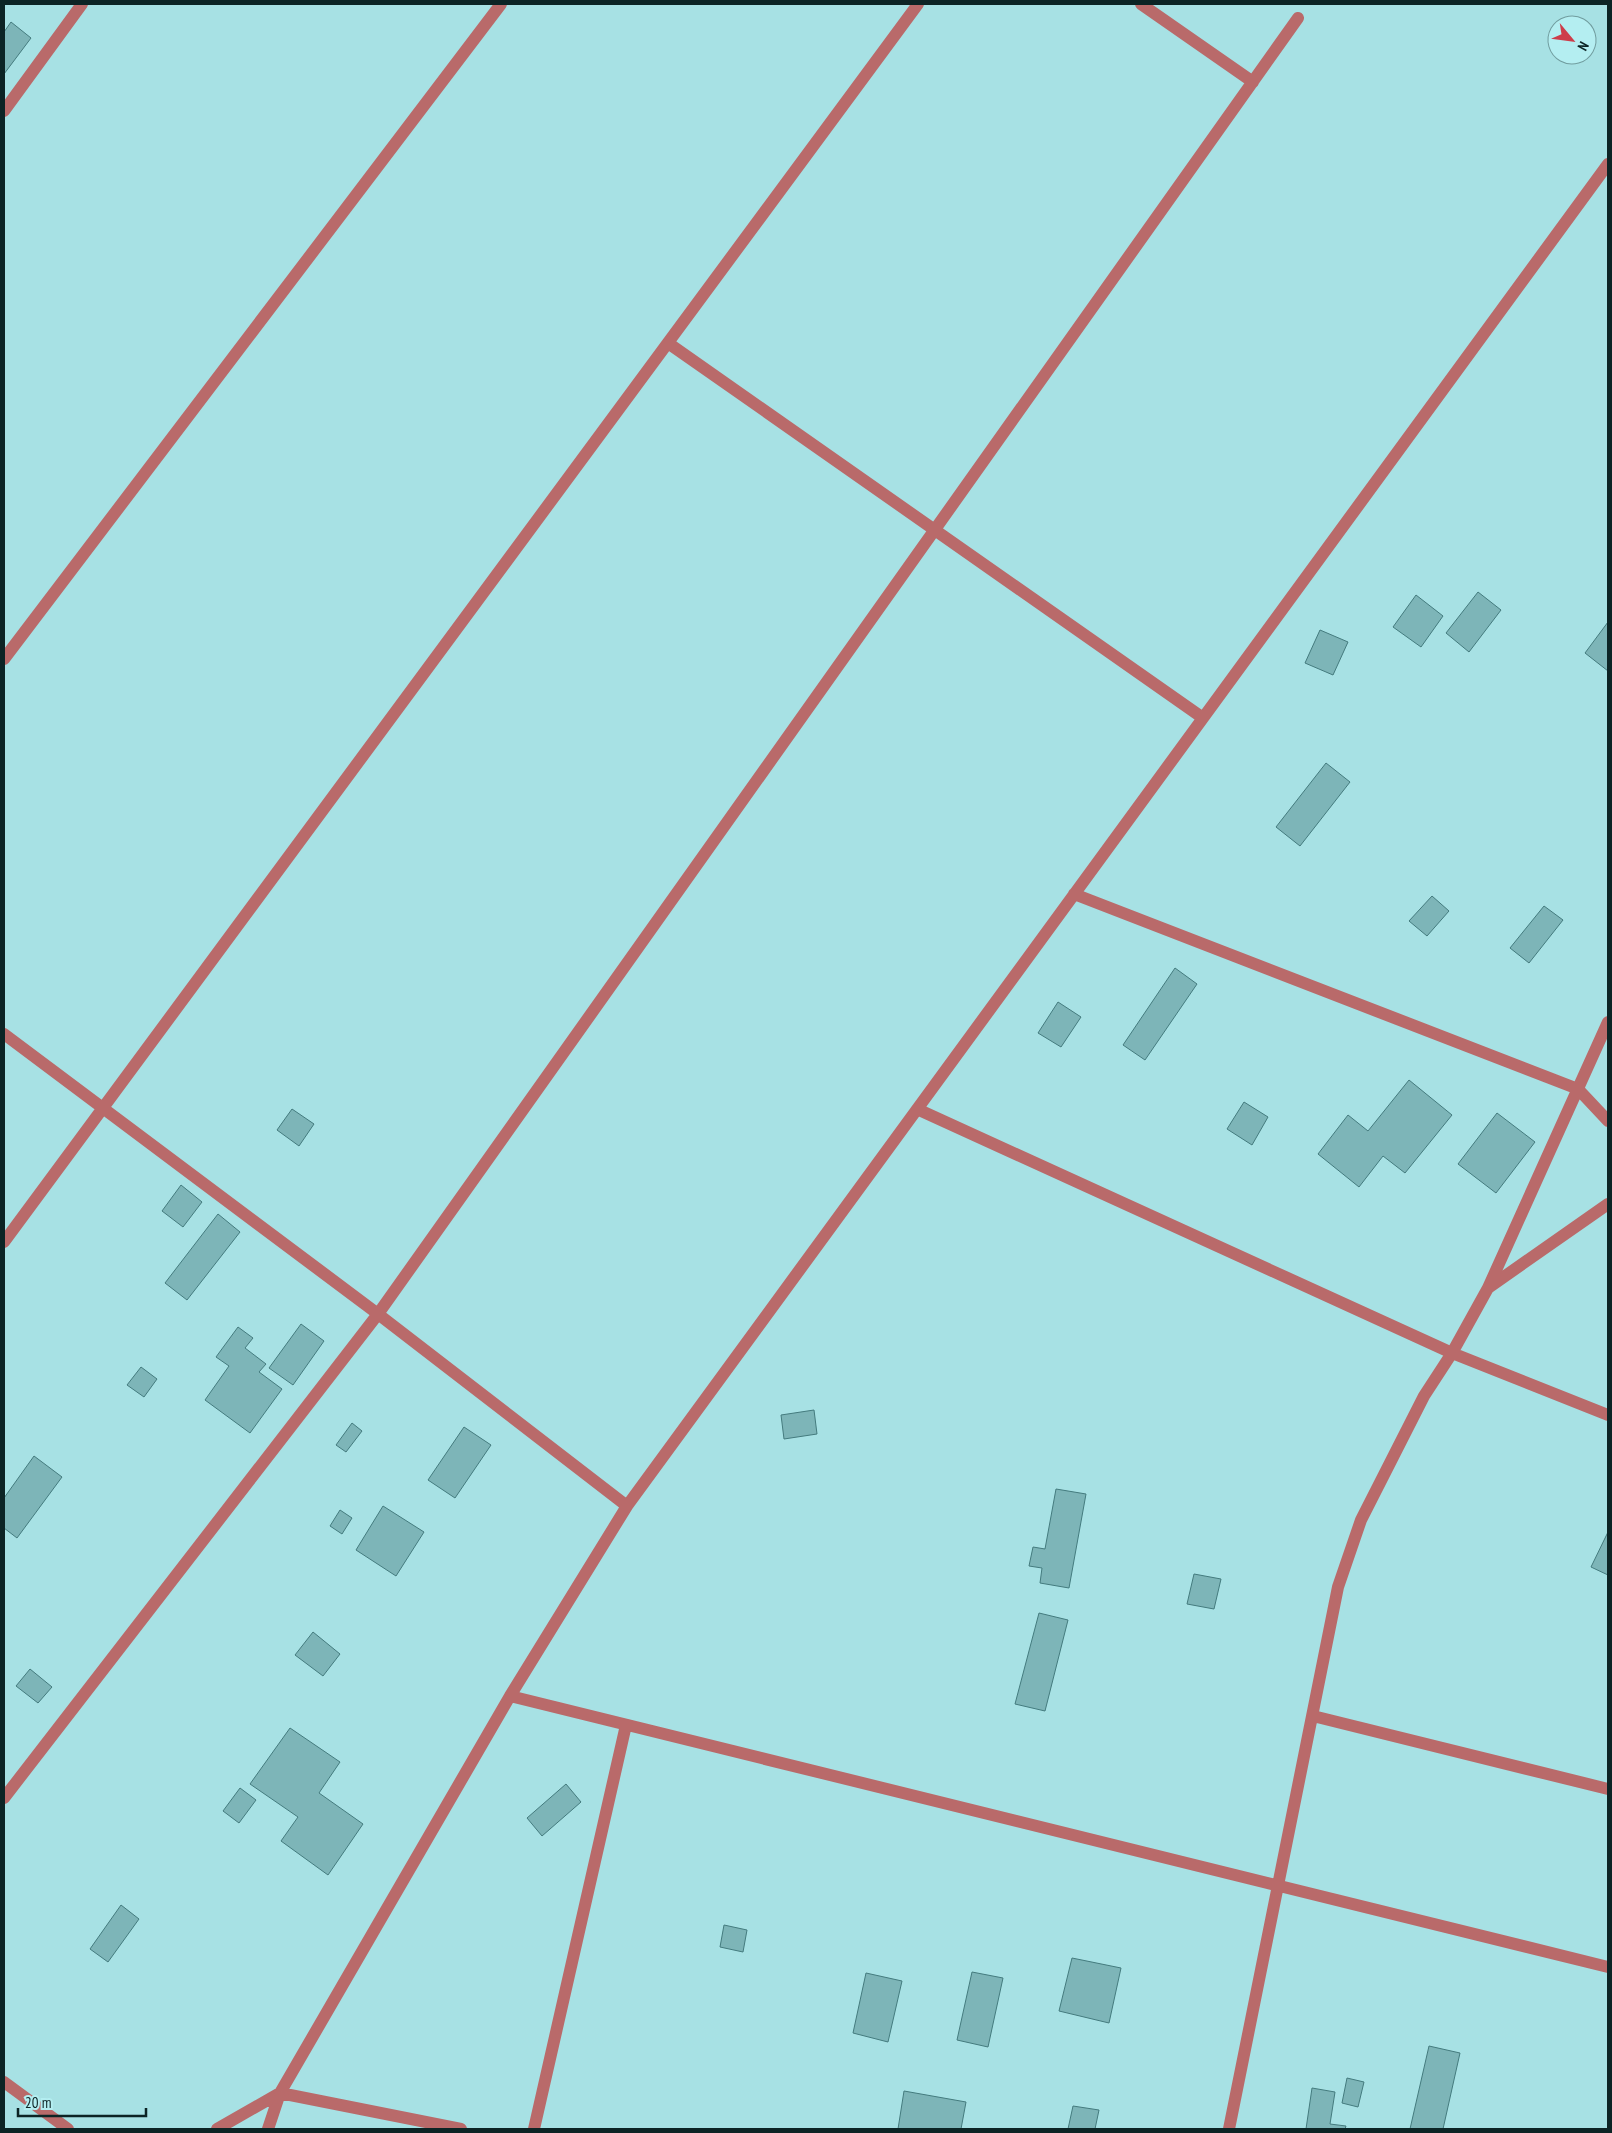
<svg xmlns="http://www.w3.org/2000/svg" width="1612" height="2133" font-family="'PT Sans Narrow',sans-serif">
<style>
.building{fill:#7db5b8;stroke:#447b7e}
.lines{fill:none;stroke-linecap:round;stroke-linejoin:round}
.minor{stroke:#b96a6a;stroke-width:12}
</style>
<rect width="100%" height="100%" fill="#a7e1e4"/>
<path class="building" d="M 11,22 L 31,38 L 4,74 L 4,32 Z
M 1478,592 L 1501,610 L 1469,652 L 1446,633 Z
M 1416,595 L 1443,616 L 1421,647 L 1393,627 Z
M 1608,622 L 1608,671 L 1585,653 Z
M 1320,630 L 1348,642 L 1333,675 L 1305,663 Z
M 1326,763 L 1350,782 L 1300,846 L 1276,827 Z
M 1432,896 L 1449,911 L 1427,936 L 1409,921 Z
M 1544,906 L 1563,920 L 1529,963 L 1510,948 Z
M 1175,968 L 1197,984 L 1145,1060 L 1123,1045 Z
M 1058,1002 L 1081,1017 L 1061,1047 L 1038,1033 Z
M 1409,1080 L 1452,1115 L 1405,1173 L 1383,1156 L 1359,1187 L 1318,1154 L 1348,1115 L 1368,1131 Z
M 1244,1102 L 1268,1117 L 1252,1145 L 1227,1129 Z
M 292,1109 L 314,1124 L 299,1146 L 277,1130 Z
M 1497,1113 L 1535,1142 L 1496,1193 L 1458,1164 Z
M 181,1185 L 202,1202 L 183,1227 L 162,1211 Z
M 218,1214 L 240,1232 L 187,1300 L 165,1283 Z
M 301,1324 L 324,1341 L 293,1385 L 269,1368 Z
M 238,1327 L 253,1338 L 245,1348 L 266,1364 L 259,1372 L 282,1389 L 250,1433 L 205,1400 L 229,1366 L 216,1357 Z
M 141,1367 L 157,1379 L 144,1397 L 127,1385 Z
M 814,1410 L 817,1434 L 784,1439 L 781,1415 Z
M 352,1423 L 362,1431 L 346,1452 L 336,1445 Z
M 464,1427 L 491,1445 L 455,1498 L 428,1480 Z
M 34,1456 L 62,1477 L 17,1538 L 4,1528 L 4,1498 Z
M 1056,1489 L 1086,1494 L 1069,1588 L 1040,1583 L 1042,1568 L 1029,1566 L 1033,1547 L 1045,1549 Z
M 383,1506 L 424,1532 L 396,1576 L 356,1550 Z
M 340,1510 L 352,1518 L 342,1534 L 330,1526 Z
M 1608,1532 L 1608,1575 L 1591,1567 Z
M 1194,1574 L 1221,1579 L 1214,1609 L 1187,1604 Z
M 1039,1613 L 1068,1620 L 1045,1711 L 1015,1704 Z
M 313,1632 L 340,1654 L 323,1676 L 295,1655 Z
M 30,1669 L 52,1687 L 38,1703 L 16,1686 Z
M 290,1728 L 340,1762 L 319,1793 L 363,1824 L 328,1875 L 281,1841 L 298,1817 L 250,1784 Z
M 566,1784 L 581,1802 L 542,1836 L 527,1818 Z
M 240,1788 L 256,1800 L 239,1823 L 223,1811 Z
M 121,1905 L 139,1919 L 108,1962 L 90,1949 Z
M 724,1925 L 747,1930 L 743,1952 L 720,1947 Z
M 1072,1958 L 1121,1968 L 1109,2023 L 1059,2011 Z
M 972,1972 L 1003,1978 L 988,2047 L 957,2040 Z
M 866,1973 L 902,1981 L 888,2042 L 853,2033 Z
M 1429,2046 L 1460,2053 L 1443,2129 L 1410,2129 Z
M 1347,2078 L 1364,2082 L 1358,2107 L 1342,2103 Z
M 1312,2088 L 1335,2092 L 1330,2124 L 1346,2126 L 1345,2129 L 1306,2129 Z
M 904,2091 L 966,2102 L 961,2129 L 898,2129 Z
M 1073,2106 L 1099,2110 L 1095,2129 L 1068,2129 Z"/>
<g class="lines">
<path class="minor" d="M 1141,4 L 1253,82
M 4,111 L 82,4
M 668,343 L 1203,718
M 4,659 L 501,4
M 1074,894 L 1578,1089 L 1608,1121
M 4,1034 L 378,1314 L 627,1506
M 917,1109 L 1452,1353 L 1608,1415
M 4,1242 L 918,4
M 1488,1288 L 1608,1022
M 510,1696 L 1608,1967
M 1313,1716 L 1608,1789
M 4,1798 L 378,1314 L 1298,18
M 4,2082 L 68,2129
M 217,2129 L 280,2093 L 461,2129
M 268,2129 L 280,2093 L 510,1696 L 627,1506 L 1608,164
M 534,2129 L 626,1725
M 1229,2129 L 1338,1587 L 1361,1520 L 1424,1396 L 1452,1353 L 1488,1288 L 1608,1204"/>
</g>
<rect width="1612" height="2133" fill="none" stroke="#0c2425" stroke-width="10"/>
<g transform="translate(1572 40) rotate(119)"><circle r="24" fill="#b4eef1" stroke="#719d9f"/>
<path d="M0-4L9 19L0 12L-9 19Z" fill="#cd3d4a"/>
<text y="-8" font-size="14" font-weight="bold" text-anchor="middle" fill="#0c2425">N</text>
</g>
<path d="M18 2108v8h128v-8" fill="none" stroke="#0c2425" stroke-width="2.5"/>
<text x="25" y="2108" font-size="15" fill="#0c2425" stroke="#b4eef1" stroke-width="4" paint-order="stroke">20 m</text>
</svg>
